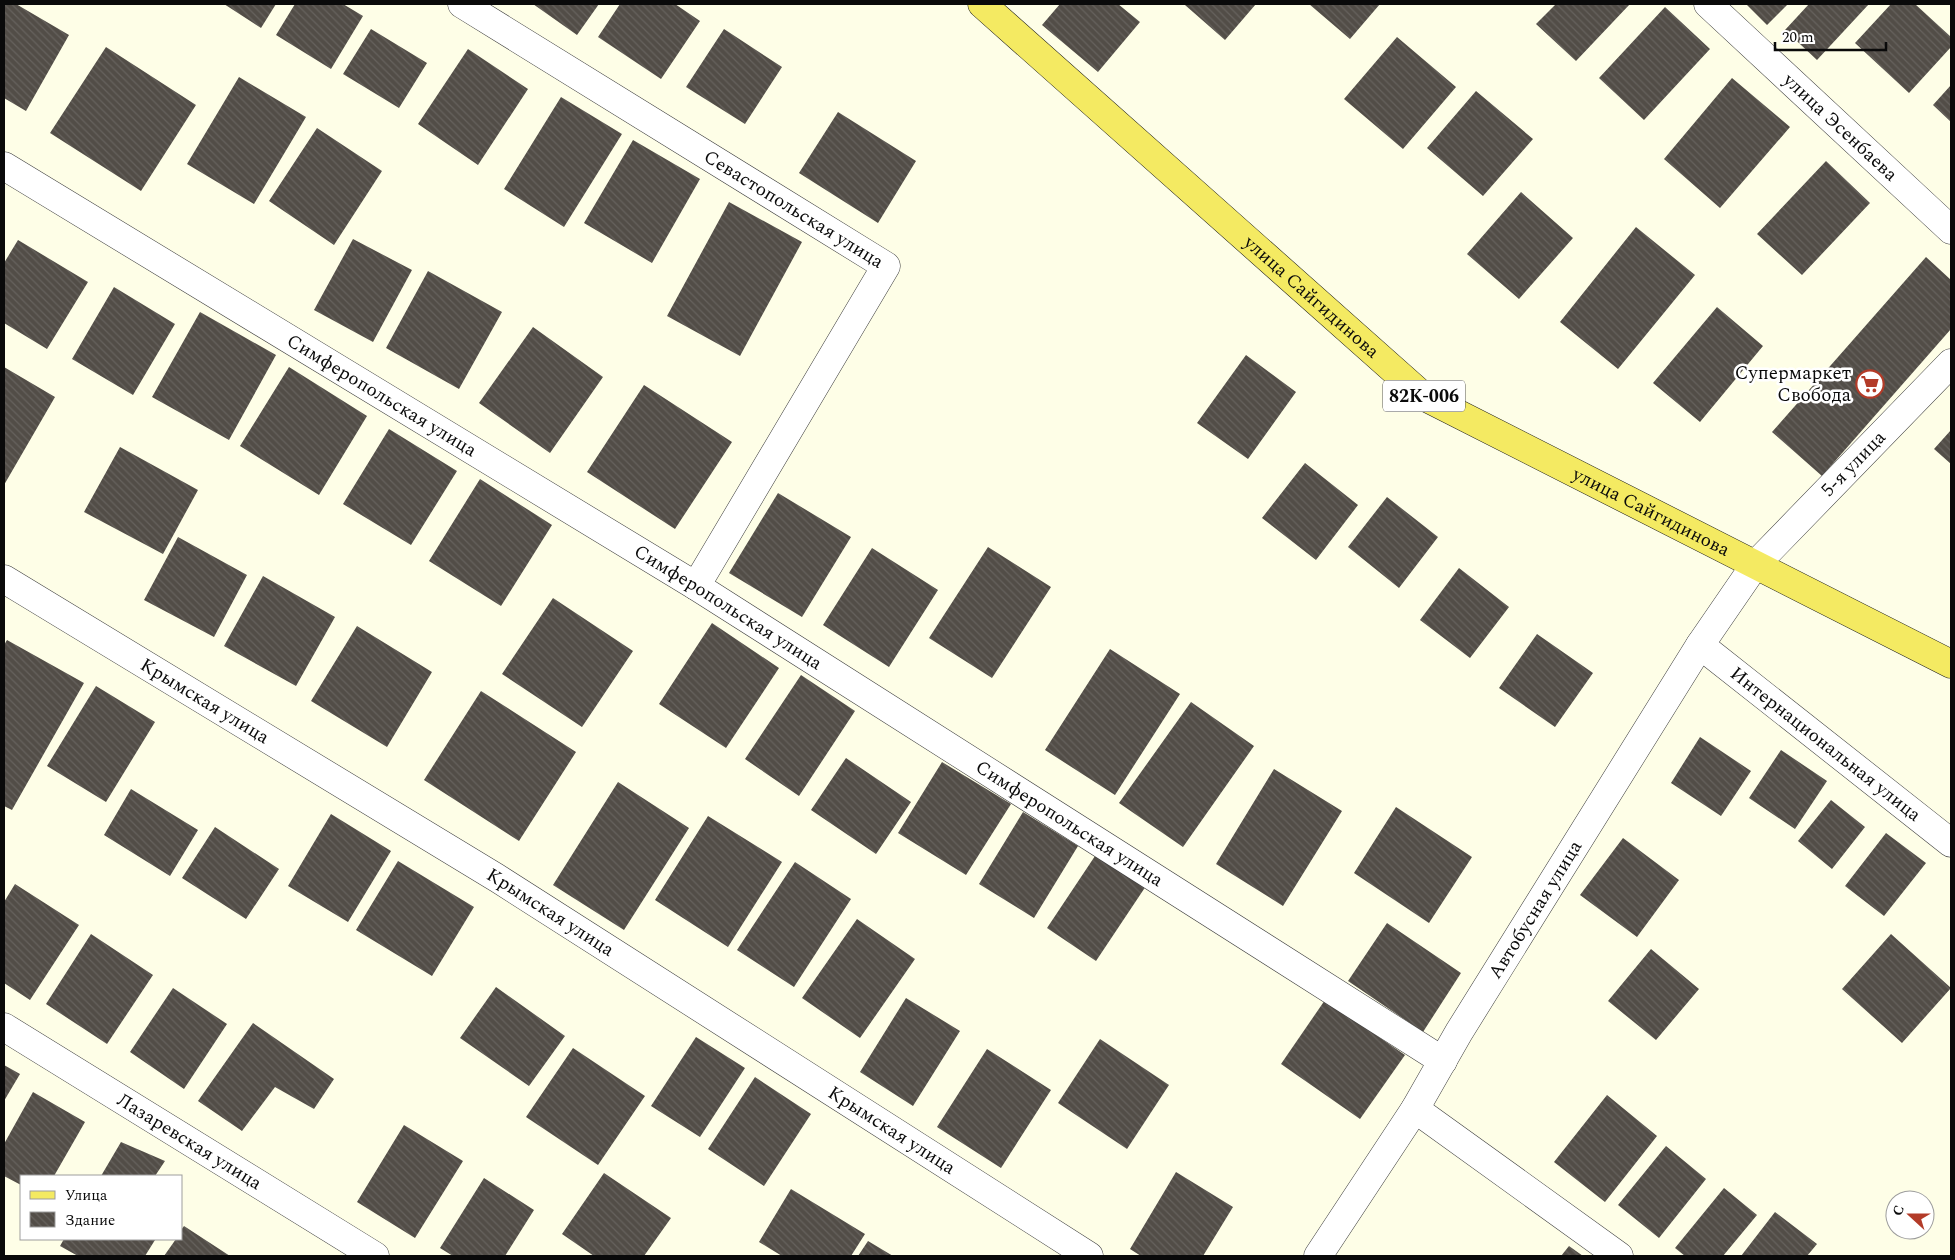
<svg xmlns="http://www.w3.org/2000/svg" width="1955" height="1260" font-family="Spectral,serif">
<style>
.building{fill:url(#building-back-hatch)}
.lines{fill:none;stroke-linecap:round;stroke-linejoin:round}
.minor-casing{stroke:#3d3d3d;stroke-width:29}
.major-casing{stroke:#1b1b1b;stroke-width:29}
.minor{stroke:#fff;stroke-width:28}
.major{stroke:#f4ea62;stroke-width:28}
.labels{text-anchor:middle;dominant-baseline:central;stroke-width:5;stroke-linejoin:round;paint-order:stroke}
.shield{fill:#fff;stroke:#545454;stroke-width:1}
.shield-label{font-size:18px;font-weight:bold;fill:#0a0a0a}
.street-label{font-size:19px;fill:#0a0a0a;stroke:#fff}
.poi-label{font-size:19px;fill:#0a0a0a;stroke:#fff;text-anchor:end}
</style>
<defs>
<pattern id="building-back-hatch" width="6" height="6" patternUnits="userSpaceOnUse" patternTransform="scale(1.25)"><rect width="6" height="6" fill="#524d47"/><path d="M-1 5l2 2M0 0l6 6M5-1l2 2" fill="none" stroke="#66625d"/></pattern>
</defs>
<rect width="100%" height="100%" fill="#fefee7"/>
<path class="building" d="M 4,4 L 16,4 L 69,35 L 26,111 L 4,98 Z
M 224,4 L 276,4 L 261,28 Z
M 295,4 L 343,4 L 363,16 L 331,69 L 276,35 Z
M 533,4 L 599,4 L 577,35 Z
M 620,4 L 675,4 L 700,21 L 661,79 L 598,37 Z
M 1060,4 L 1118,4 L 1140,22 L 1098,72 L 1042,25 Z
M 1186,4 L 1256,4 L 1225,40 L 1185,5 Z
M 1309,4 L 1380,4 L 1350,39 Z
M 1556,4 L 1630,4 L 1576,61 L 1536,24 Z
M 1746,4 L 1788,4 L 1767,25 Z
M 1809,4 L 1869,4 L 1817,60 L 1785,30 Z
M 1891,4 L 1915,4 L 1951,37 L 1951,47 L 1909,93 L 1855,43 Z
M 1665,7 L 1710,49 L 1644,120 L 1599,78 Z
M 371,29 L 427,63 L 399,108 L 343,74 Z
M 724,29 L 782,67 L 745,124 L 686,87 Z
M 1397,37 L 1456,87 L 1403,149 L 1344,99 Z
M 106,47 L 196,105 L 141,191 L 50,133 Z
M 468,49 L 528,89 L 478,165 L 418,124 Z
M 239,77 L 306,117 L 254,204 L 187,164 Z
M 1732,78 L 1790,127 L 1720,208 L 1664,159 Z
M 1951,85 L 1951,122 L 1933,105 Z
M 1476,91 L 1533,139 L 1483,196 L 1427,148 Z
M 561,97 L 622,134 L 564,227 L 504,189 Z
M 838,112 L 916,161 L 878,223 L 799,173 Z
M 317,128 L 382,171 L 334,245 L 269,201 Z
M 633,140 L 700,179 L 652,263 L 584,223 Z
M 1826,161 L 1870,203 L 1802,275 L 1757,234 Z
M 1521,192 L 1573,238 L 1519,299 L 1467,254 Z
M 729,202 L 802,242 L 740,356 L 667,316 Z
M 1636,227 L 1695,275 L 1618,369 L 1560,322 Z
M 353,239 L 412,270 L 373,342 L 314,310 Z
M 18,240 L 88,282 L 47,349 L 4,323 L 4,263 Z
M 1926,257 L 1951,280 L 1951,329 L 1822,476 L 1772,432 Z
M 428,271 L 502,312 L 459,389 L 386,348 Z
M 114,287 L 175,324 L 133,395 L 72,359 Z
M 1717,307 L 1763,346 L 1700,422 L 1653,383 Z
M 200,312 L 276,355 L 229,440 L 152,397 Z
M 533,327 L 603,377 L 550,453 L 479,403 Z
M 1246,355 L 1296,392 L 1248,459 L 1197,423 Z
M 4,367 L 55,397 L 4,485 Z
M 289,367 L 367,416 L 319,495 L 240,446 Z
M 644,385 L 732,442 L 675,529 L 587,472 Z
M 389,429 L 457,471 L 411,545 L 343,504 Z
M 1951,430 L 1951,464 L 1934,449 Z
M 120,447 L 198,490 L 163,554 L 84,512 Z
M 1305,463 L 1358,505 L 1316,560 L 1262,518 Z
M 480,479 L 552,525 L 501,606 L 429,561 Z
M 778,493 L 851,537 L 802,617 L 729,573 Z
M 1387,497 L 1438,537 L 1399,588 L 1348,547 Z
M 178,537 L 247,575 L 214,637 L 144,600 Z
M 988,547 L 1051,587 L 992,678 L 929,638 Z
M 872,548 L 938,590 L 889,667 L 823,625 Z
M 1459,568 L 1509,607 L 1470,658 L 1420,620 Z
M 263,576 L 335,617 L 296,686 L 224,646 Z
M 553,598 L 633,651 L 582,727 L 502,674 Z
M 712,623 L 779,668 L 726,748 L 659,704 Z
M 357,626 L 432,672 L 387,747 L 311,701 Z
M 1537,634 L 1593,673 L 1555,727 L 1499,688 Z
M 7,640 L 84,683 L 12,810 L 4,806 L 4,645 Z
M 1110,649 L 1180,694 L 1115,795 L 1045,750 Z
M 801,675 L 855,711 L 799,796 L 745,759 Z
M 96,686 L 155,722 L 106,802 L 47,766 Z
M 481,691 L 576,752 L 519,841 L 424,780 Z
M 1191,702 L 1254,746 L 1183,847 L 1119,803 Z
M 1700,737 L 1751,771 L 1721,816 L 1671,783 Z
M 1781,750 L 1827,781 L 1795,829 L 1749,798 Z
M 846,758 L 911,802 L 876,854 L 811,810 Z
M 942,762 L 1011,804 L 966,875 L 898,833 Z
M 1274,769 L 1342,811 L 1283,906 L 1216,864 Z
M 618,782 L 689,828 L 624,930 L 553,885 Z
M 131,789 L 198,830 L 170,876 L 104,835 Z
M 1831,800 L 1865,827 L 1832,869 L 1798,841 Z
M 1396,807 L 1472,857 L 1429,923 L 1354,873 Z
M 1023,812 L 1078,846 L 1034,918 L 979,884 Z
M 331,814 L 391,851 L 348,922 L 288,886 Z
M 708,816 L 782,862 L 728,947 L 655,900 Z
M 215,827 L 279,869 L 246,919 L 182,878 Z
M 1886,833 L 1926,863 L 1884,916 L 1845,886 Z
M 1623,838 L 1679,880 L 1637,937 L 1580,895 Z
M 1097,853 L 1146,886 L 1096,961 L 1047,928 Z
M 398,861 L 474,907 L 432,976 L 356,930 Z
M 795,862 L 851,899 L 794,987 L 737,950 Z
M 15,884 L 79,925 L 30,1000 L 4,983 L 4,902 Z
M 857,919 L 915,959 L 860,1038 L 802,998 Z
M 1387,923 L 1461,973 L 1423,1032 L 1348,981 Z
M 91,934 L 153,975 L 107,1044 L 46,1004 Z
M 1891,934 L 1951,988 L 1902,1043 L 1842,989 Z
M 1651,949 L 1699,989 L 1656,1040 L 1608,1001 Z
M 496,987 L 565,1036 L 529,1086 L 460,1038 Z
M 173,988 L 227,1024 L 184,1089 L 130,1052 Z
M 906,998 L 960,1031 L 913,1106 L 860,1072 Z
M 1325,1000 L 1405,1055 L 1360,1119 L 1281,1064 Z
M 253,1023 L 334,1079 L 314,1109 L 275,1087 L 242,1131 L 198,1101 Z
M 696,1037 L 745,1068 L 700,1137 L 651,1106 Z
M 1100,1039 L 1169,1085 L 1127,1149 L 1058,1103 Z
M 573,1048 L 645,1096 L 598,1165 L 526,1117 Z
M 987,1049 L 1051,1090 L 1001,1168 L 937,1127 Z
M 4,1065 L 20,1074 L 4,1101 Z
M 755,1077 L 811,1114 L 764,1186 L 708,1149 Z
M 33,1092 L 85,1122 L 54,1176 L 21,1176 L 21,1185 L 4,1176 L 4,1144 Z
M 1607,1095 L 1657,1136 L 1605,1202 L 1554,1162 Z
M 404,1125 L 463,1161 L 415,1238 L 357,1202 Z
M 121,1142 L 165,1161 L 155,1176 L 101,1176 Z
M 1666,1146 L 1706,1179 L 1659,1238 L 1618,1205 Z
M 1176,1172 L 1233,1207 L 1203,1256 L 1141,1256 L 1130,1249 Z
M 604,1173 L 671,1218 L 644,1256 L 594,1256 L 562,1234 Z
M 484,1178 L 534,1210 L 505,1256 L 453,1256 L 440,1248 Z
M 1724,1188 L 1757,1215 L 1723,1256 L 1685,1256 L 1675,1248 Z
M 791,1189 L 865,1234 L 851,1256 L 782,1256 L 759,1242 Z
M 1775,1212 L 1817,1244 L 1807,1256 L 1741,1256 Z
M 184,1226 L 230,1256 L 164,1256 L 176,1239 L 181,1239 L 181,1230 Z
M 64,1239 L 153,1239 L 155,1240 L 145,1256 L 78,1256 L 60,1246 Z
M 868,1241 L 893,1256 L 858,1256 Z
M 1569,1246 L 1583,1256 L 1561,1256 Z"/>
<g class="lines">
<g class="minor-casing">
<g id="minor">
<path id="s1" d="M 462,4 L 886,266 L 696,586"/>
<path id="s2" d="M 1708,4 L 1951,230"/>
<path id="s3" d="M 4,166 L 696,586 L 1443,1061"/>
<path id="s4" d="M 4,579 L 497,878 L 1089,1256"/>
<path id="s5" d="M 1700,645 L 1951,843"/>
<path id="s6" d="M 4,1027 L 375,1256"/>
<path d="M 1415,1109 L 1619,1256"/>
<path id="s7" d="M 1318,1256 L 1415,1109 L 1459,1032 L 1700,645 L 1755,565 L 1951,363"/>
</g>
</g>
<g class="major-casing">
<g id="major">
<path id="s8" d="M 982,4 L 1423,396 L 1951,664"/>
</g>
</g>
<use href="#minor" class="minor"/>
<use href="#major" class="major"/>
</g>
<defs>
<g id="supermarket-ring" transform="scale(1.4375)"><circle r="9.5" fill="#fff" stroke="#b33b28" stroke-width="1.5"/><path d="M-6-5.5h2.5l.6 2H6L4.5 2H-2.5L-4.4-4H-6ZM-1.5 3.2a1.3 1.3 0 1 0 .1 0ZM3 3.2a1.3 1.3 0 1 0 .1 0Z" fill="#b33b28"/></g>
</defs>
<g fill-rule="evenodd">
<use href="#supermarket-ring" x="1870" y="384"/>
</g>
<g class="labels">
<rect class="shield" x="1383" y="380.5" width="82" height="31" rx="4"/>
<g class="shield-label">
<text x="1424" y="396">82К-006</text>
</g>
<g class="street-label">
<text stroke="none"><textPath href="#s2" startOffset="181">улица Эсенбаева</textPath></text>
<text stroke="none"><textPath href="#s1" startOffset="390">Севастопольская улица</textPath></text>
<text stroke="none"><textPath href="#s8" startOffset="441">улица Сайгидинова</textPath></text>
<text stroke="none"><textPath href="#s3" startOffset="442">Симферопольская улица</textPath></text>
<text stroke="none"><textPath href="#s7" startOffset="959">5-я улица</textPath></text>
<text stroke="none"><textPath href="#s8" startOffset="846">улица Сайгидинова</textPath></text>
<text stroke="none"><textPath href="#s3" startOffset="848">Симферопольская улица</textPath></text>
<text stroke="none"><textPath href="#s4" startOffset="235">Крымская улица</textPath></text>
<text stroke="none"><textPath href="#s5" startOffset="160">Интернациональная улица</textPath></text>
<text stroke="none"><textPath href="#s3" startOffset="1252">Симферопольская улица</textPath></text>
<text stroke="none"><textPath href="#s7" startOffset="409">Автобусная улица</textPath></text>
<text stroke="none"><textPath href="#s4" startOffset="640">Крымская улица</textPath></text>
<text stroke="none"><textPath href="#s4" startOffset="1045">Крымская улица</textPath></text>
<text stroke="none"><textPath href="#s6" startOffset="218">Лазаревская улица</textPath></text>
</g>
<g class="poi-label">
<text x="1851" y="373">Супермаркет<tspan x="1851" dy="22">Свобода</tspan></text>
</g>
</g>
<rect width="1955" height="1260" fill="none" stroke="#0a0a0a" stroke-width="10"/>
<rect x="20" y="1175" width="162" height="65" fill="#ffffff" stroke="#9d9d9d"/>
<rect x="30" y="1191" width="25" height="8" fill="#f4ea62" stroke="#9d9d9d"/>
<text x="65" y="1200" font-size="15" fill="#0a0a0a">Улица</text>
<rect x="30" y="1212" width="25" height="15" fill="url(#building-back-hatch)" stroke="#9d9d9d"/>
<text x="65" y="1225" font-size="15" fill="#0a0a0a">Здание</text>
<g transform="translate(1910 1215) rotate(291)"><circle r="24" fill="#ffffff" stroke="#9d9d9d"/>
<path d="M0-4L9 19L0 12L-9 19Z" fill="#b33b28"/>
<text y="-8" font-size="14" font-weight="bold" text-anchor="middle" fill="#0a0a0a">С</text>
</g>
<path d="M1775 42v8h111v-8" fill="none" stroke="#0a0a0a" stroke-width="2.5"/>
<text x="1782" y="42" font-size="15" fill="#0a0a0a" stroke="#ffffff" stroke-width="4" paint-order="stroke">20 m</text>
</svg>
